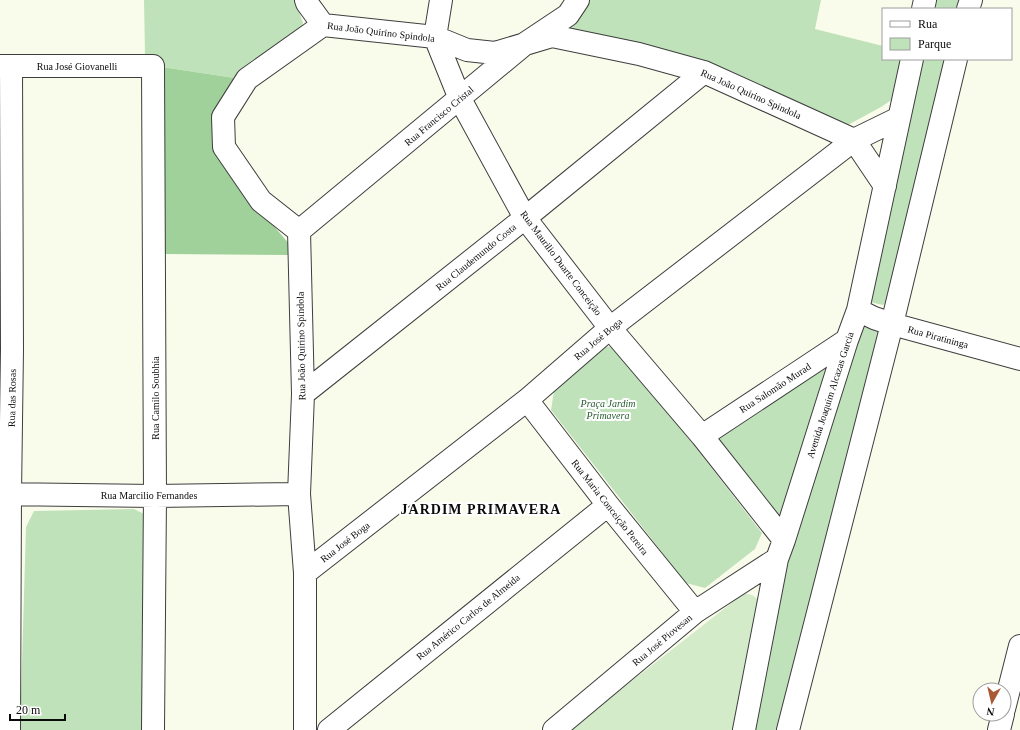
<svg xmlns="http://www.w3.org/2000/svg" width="1020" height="730" font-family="'Times New Roman',serif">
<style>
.green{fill:#c0e2ba}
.forest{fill:#a0d19b}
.pitch{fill:#d4ebca}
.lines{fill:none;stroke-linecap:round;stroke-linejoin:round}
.minor-casing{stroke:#3e3e3e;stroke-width:24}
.minor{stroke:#fff;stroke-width:22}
.labels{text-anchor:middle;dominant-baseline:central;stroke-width:4;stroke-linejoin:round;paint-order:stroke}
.street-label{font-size:10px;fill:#0b0b0b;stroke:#fff}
.park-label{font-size:10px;font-style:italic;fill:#245a2c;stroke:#fff}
.district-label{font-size:14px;font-weight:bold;letter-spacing:1px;fill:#0b0b0b;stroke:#fff}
</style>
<rect width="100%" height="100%" fill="#fafceb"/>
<path class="green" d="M 144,0 L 295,0 L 303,23 L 300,30 L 241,79 L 162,67 L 145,56 Z
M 585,0 L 821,0 L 815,29 L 883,46 L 883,59 L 904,59 L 893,99 L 881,107 L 846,126 L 563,33 Z
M 937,0 L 962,0 L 960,9 L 935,9 Z
M 922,59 L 948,59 L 886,302 L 883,305 L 870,302 Z
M 865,325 L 878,329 L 879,338 L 778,730 L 752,730 L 791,543 L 859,329 Z
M 617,346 L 762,533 L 755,549 L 705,588 L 686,583 L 551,410 L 554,391 L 604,347 Z
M 828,368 L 787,514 L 779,519 L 717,443 L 719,435 L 822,369 Z
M 134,509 L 144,514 L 145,730 L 20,730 L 26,527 L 34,511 Z"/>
<path class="forest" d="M 162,67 L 241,79 L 218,116 L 256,205 L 290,245 L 290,255 L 164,254 Z"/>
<path class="pitch" d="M 743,594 C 752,594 755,595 760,603 L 734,730 L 569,730 Z"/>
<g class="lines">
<g class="minor-casing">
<path id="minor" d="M 306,0 L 307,3 L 323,25
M 441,0 L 435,37 L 460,99 L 525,218 L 610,328 L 702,436 L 784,540
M 923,9 L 925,0
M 968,9 L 971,0
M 0,66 L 153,66 L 155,496 L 153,730
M 299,231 L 526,43 L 568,15 L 578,0
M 858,310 L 874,318 L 892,324 L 1020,359
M 303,394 L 525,218 L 704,72
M 527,400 L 608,505 L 695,612
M 702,436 L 847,340
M 0,494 L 155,496 L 299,494
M 305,573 L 527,400 L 610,328 L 854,140 L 899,118
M 1004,709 L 1020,646
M 9,730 L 10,494 L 12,349 L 11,66
M 305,730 L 305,573 L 299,494 L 303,394 L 299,231 L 261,201 L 224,147 L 223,117 L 247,79 L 323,25 L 435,37 L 467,50 L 495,53 L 552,36 L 639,54 L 704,72 L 854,140 L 885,186
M 329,730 L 608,505
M 554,730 L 695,612 L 777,559
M 744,730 L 777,559 L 784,540 L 847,340 L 858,310 L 912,59
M 788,730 L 892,324 L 956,59
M 999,730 L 1003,714"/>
</g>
<use href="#minor" class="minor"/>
</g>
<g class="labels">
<g class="street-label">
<text transform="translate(381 32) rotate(7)">Rua João Quirino Spindola</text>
<text x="77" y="66">Rua José Giovanelli</text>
<text transform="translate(751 94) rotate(24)">Rua João Quirino Spindola</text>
<text transform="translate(439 116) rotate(-40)">Rua Francisco Cristal</text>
<text transform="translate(476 257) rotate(-39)">Rua Claudemundo Costa</text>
<text transform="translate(561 263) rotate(53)">Rua Maurilio Duarte Conceição</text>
<text transform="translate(938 337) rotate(15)">Rua Piratininga</text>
<text transform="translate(598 339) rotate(-40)">Rua José Boga</text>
<text transform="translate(301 346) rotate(-91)">Rua João Quirino Spindola</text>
<text transform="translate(775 388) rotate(-33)">Rua Salomão Murad</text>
<text transform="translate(830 395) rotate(-72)">Avenida Joaquim Alcazas Garcia</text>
<text transform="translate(12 398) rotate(-89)">Rua das Rosas</text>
<text transform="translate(155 398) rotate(-90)">Rua Camilo Soubhia</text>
<text x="149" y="495">Rua Marcilio Fernandes</text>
<text transform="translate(610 507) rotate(52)">Rua Maria Conceição Pereira</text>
<text transform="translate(345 542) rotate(-38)">Rua José Boga</text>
<text transform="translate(468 617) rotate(-39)">Rua Américo Carlos de Almeida</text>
<text transform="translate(662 640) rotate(-40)">Rua José Piovesan</text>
</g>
<g class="park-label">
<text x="608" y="403">Praça Jardim<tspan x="608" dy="12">Primavera</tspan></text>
</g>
<g class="district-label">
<text x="481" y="509">JARDIM PRIMAVERA</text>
</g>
</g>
<rect x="882" y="8" width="130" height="52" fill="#ffffff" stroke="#9d9d9d"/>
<rect x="890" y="21" width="20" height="6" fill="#ffffff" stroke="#9d9d9d"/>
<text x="918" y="28" font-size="12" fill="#0b0b0b">Rua</text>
<rect x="890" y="38" width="20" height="12" fill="#c0e2ba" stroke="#9d9d9d"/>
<text x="918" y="48" font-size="12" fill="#0b0b0b">Parque</text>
<g transform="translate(992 702) rotate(188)"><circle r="19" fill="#ffffff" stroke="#9d9d9d"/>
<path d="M0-3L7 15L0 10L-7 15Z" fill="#a95a35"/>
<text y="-6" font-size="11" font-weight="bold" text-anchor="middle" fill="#0b0b0b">N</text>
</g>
<path d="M10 714v6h55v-6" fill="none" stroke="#0b0b0b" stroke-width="2"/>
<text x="16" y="714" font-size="12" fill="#0b0b0b" stroke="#ffffff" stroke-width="3" paint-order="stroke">20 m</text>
</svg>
